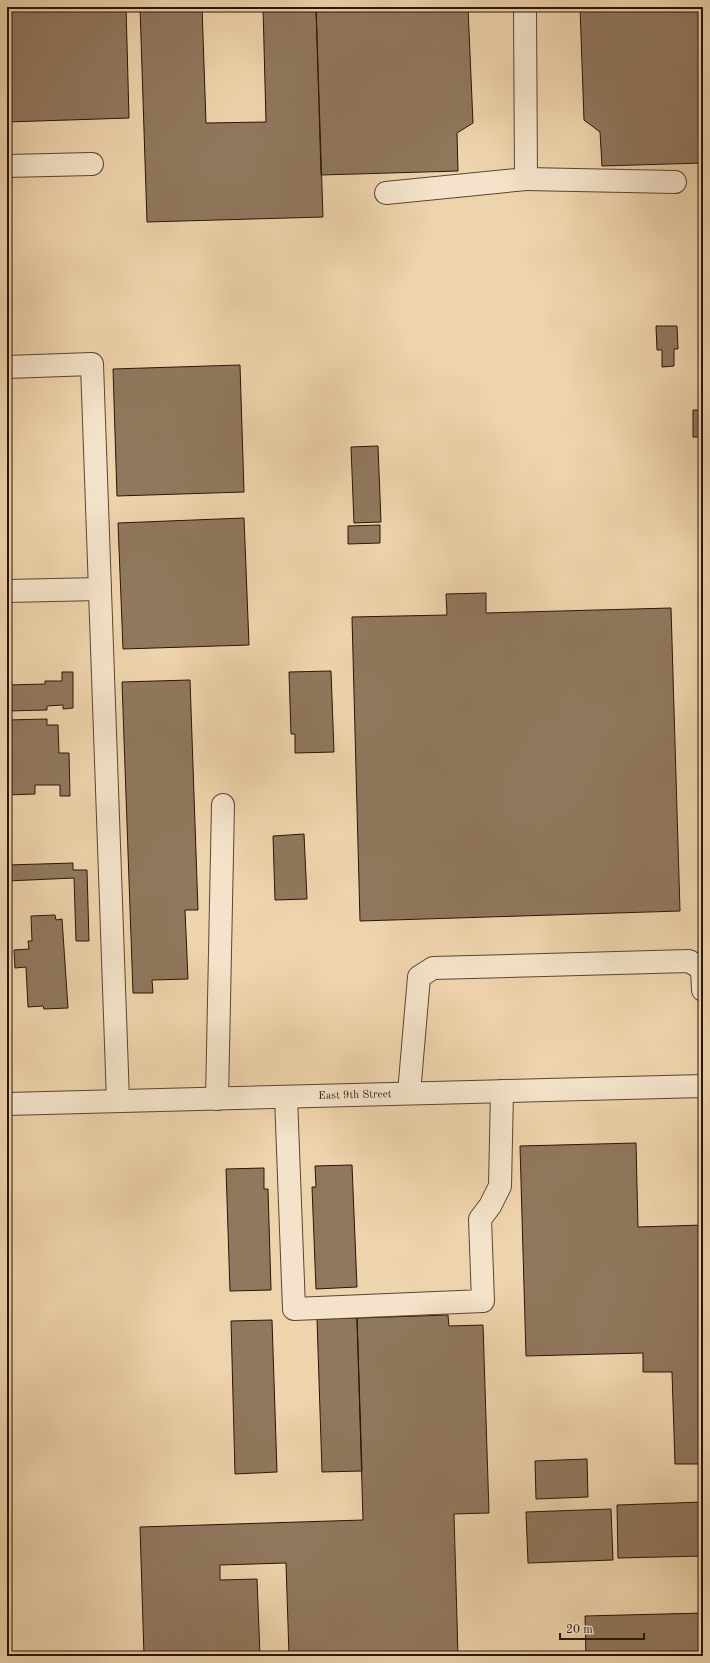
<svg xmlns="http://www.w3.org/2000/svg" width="710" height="1663" font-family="'Old Standard TT',serif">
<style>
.building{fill:#90785e;stroke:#2a1408}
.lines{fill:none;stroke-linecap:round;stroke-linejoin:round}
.minor-casing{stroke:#5b4431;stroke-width:24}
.minor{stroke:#f4e3ca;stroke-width:22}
.labels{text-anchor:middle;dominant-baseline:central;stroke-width:3;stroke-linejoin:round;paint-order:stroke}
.street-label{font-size:11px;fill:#2a1408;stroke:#f4e3ca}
</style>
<rect width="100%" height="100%" fill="#eed4ad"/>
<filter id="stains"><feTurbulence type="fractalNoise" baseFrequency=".005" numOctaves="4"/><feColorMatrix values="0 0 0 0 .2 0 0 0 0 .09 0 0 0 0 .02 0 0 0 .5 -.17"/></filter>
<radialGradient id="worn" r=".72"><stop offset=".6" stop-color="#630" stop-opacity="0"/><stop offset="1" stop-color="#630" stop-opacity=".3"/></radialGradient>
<path class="building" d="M 7,7 L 126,7 L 129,118 L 7,122 Z
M 140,7 L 202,7 L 206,123 L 266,122 L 263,7 L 316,7 L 323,217 L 147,222 Z
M 316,7 L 468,8 L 473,123 L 457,133 L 458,171 L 321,175 Z
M 580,7 L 703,7 L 703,163 L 602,166 L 600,132 L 584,120 Z
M 656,326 L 677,326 L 678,349 L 674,349 L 674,366 L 662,367 L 662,350 L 657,350 Z
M 240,365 L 244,492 L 117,496 L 113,369 Z
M 693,410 L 703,410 L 703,437 L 693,437 Z
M 378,446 L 381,522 L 354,523 L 351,447 Z
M 244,518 L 249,645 L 123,649 L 118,523 Z
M 380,525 L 380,543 L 348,544 L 348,526 Z
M 486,593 L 486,613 L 671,608 L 680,911 L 360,921 L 352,617 L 447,615 L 446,594 Z
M 331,671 L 334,752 L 295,753 L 295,734 L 291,734 L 289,672 Z
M 62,672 L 73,672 L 73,708 L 63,709 L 63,705 L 47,706 L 47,710 L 7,711 L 7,685 L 45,684 L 45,681 L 62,681 Z
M 190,680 L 198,910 L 185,910 L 188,979 L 152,980 L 153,993 L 133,993 L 122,682 Z
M 47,719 L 47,725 L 58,725 L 59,753 L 69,753 L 70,796 L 60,796 L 60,785 L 35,785 L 35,794 L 7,795 L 7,720 Z
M 304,834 L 307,899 L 275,900 L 273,836 Z
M 73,863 L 73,870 L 87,870 L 89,941 L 76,941 L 74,878 L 7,881 L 7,865 Z
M 55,915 L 56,920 L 62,919 L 68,1008 L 44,1009 L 43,1006 L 28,1007 L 26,967 L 15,968 L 14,950 L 29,949 L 28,941 L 32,941 L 31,916 Z
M 636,1143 L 638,1227 L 703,1225 L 703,1464 L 675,1464 L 672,1372 L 643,1372 L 643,1353 L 526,1356 L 520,1146 Z
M 352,1165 L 357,1287 L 316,1289 L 312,1187 L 316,1187 L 315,1166 Z
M 264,1168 L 264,1189 L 268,1189 L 271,1290 L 230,1291 L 226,1169 Z
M 448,1315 L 449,1326 L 483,1325 L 489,1513 L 454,1514 L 458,1656 L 289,1656 L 286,1563 L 220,1565 L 220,1580 L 257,1579 L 260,1656 L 144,1656 L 140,1527 L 363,1520 L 357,1318 Z
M 357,1318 L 362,1471 L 322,1472 L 317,1319 Z
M 272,1320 L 277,1472 L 235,1474 L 231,1321 Z
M 587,1459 L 588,1497 L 536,1499 L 535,1461 Z
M 703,1502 L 703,1556 L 618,1558 L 617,1505 Z
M 611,1509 L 613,1560 L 528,1563 L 526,1512 Z
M 703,1613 L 703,1656 L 586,1656 L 585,1616 Z"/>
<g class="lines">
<g class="minor-casing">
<g id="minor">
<path d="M 7,166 L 92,164"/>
<path d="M 526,179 L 675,182"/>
<path d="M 386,193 L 526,179 L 525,7"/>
<path d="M 7,367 L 92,364 L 118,1101"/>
<path d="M 7,591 L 100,589"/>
<path d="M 409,1093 L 419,977 L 433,968 L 689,961 L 702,969 L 703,990"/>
<path d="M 286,1097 L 294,1309 L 483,1301 L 480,1219 L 490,1206 L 500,1186 L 502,1091"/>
<path d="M 217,1099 L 223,805"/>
<path id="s1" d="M 7,1104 L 703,1086"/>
</g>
</g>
<use href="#minor" class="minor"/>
</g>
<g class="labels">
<g class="street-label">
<text stroke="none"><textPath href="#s1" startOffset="348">East 9th Street</textPath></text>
</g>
</g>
<rect width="710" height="1663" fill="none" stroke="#eed4ad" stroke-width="24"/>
<rect x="8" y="8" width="694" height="1647" fill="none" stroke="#2a1408" stroke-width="2"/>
<rect x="12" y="12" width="686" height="1639" fill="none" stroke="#2a1408"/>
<path d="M560 1633v6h84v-6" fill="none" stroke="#2a1408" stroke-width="2"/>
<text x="566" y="1633" font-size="12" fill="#2a1408" stroke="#f4e3ca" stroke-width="3" paint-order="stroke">20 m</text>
<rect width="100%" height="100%" filter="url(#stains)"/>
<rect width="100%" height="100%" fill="url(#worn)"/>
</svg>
